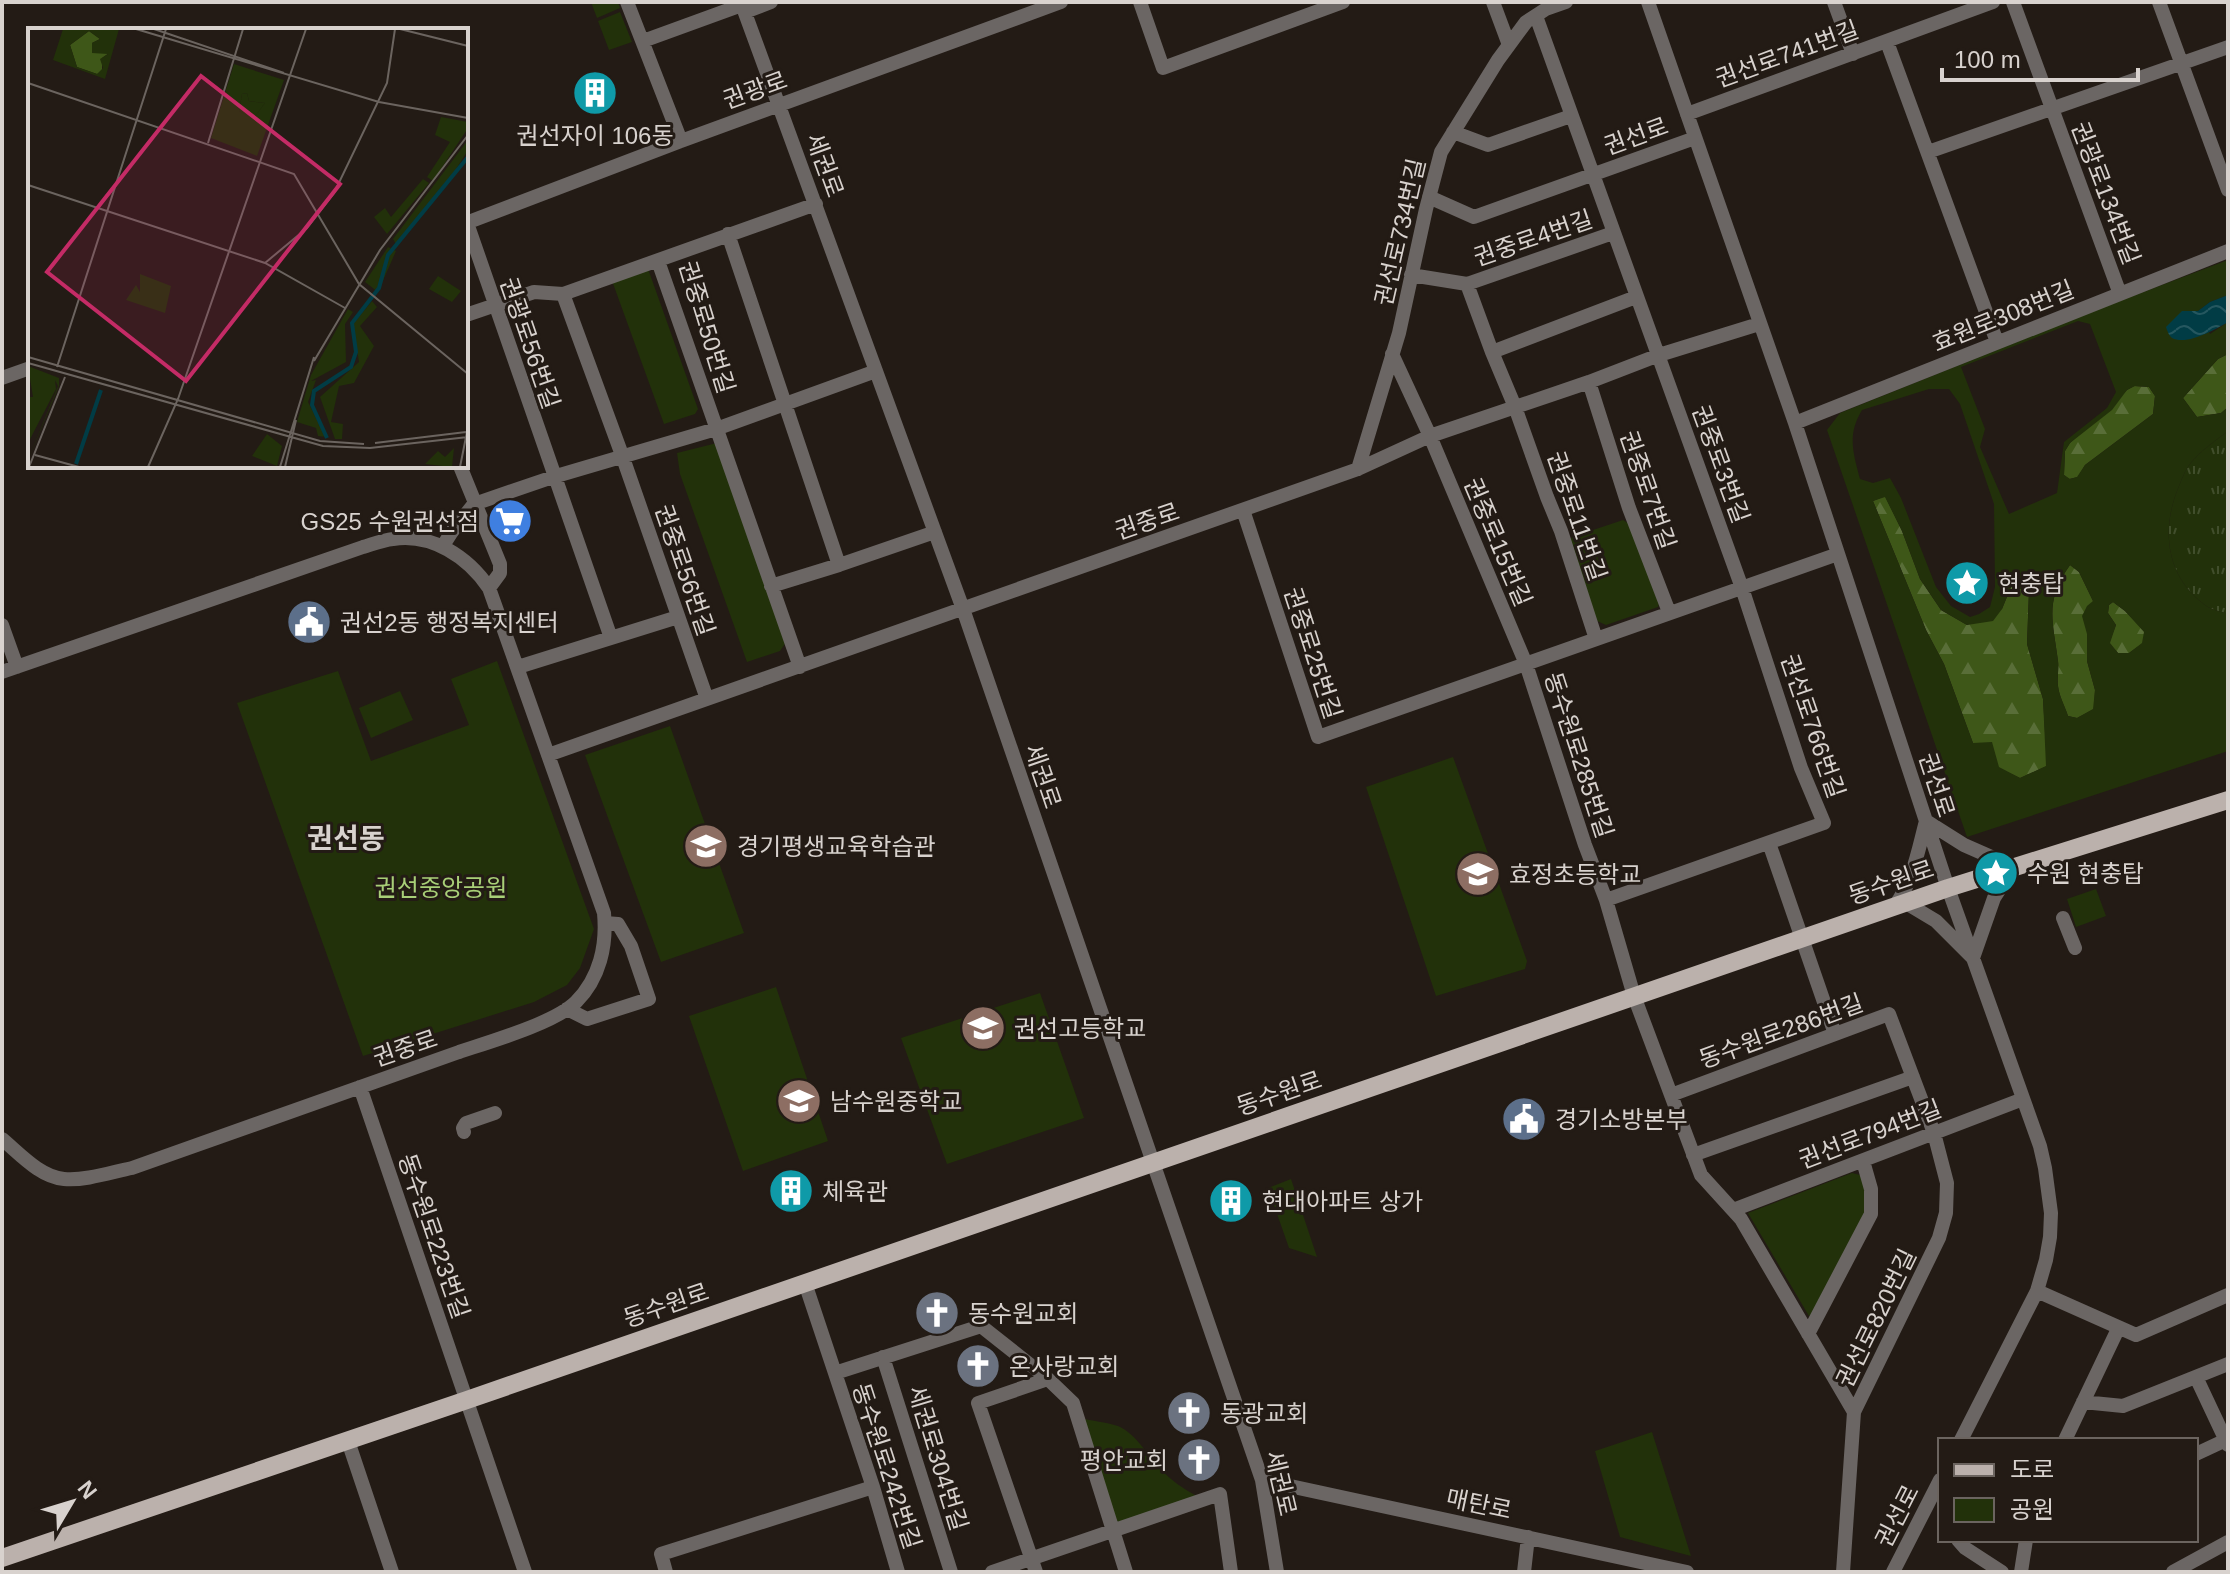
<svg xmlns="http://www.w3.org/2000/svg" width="2230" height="1574" font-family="Helvetica,'Noto Sans KR',sans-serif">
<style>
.grass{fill:url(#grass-tufts)}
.forest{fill:url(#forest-firs)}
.park{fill:#22310a;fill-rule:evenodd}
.water{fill:url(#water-waves)}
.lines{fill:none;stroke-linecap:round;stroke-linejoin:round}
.minor{stroke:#6b6664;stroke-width:14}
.major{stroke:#bbb1ac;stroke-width:18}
.labels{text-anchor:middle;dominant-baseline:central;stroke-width:6;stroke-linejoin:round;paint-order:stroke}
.street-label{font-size:24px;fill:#d8d2ce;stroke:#231b15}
.poi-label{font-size:24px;fill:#d8d2ce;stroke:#231b15;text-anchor:start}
.park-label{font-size:24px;fill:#a8cf77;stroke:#231b15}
.quarter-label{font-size:28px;font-weight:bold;fill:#d8d2ce;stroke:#231b15}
.inset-river{fill:none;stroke:#013c45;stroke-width:4}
.inset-road{fill:none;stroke:#6b645f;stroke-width:2}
.view{fill:#c42b66;fill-opacity:0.15;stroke:#c42b66;stroke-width:4}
.inset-edge{fill:none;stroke:#d8d2ce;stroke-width:4}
</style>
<defs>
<pattern id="grass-tufts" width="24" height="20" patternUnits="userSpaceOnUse" patternTransform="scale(2)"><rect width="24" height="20" fill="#22310a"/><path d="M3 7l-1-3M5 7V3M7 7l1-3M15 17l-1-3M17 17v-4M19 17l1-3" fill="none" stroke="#414e2c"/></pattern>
<pattern id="forest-firs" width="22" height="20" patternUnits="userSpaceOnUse" patternTransform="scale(2)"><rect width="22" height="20" fill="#3e5718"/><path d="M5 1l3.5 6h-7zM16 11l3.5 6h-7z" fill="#596e38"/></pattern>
<pattern id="water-waves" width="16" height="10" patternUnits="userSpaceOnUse" patternTransform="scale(2)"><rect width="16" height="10" fill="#013c45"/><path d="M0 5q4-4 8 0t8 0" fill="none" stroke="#25575f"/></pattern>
</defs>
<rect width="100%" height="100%" fill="#231b15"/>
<path class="grass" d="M 2228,431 L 2228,614 C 2220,611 2211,610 2205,605 C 2165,576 2161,528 2179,486 C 2182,479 2185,470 2190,464 C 2200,451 2215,441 2228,431 Z"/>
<path class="forest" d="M 2228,354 L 2228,407 L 2221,413 L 2197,417 L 2183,398 L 2218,359 Z
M 2134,386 L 2149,387 L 2155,396 L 2153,414 L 2085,465 L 2078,477 L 2069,479 L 2064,475 L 2065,451 L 2070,443 L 2127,390 Z
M 1885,496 L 1902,531 L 1920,579 L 1941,610 L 1967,625 L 2002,609 L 2011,587 L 2029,591 L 2027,644 L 2043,699 L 2047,766 L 2020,778 L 1999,768 L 1973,743 L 1944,664 L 1926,630 L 1873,501 Z
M 2070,565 L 2079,572 L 2093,601 L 2087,634 L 2087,661 L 2095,690 L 2094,709 L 2077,718 L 2068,716 C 2065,707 2059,696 2058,686 C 2057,678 2059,669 2058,661 C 2053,621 2044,602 2070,565 Z
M 2113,602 L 2125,611 L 2145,632 L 2143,643 L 2129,653 L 2118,653 L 2109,643 L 2116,625 L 2108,613 L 2109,605 Z"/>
<path class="park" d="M 591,2 L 618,2 L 620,8 L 597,18 Z
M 620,12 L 632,42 L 609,50 L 598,21 Z
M 2228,260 L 2228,295 L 2210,302 L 2198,311 L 2210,334 L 2228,322 L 2228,354 L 2218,359 L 2183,398 L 2197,417 L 2221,413 L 2228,407 L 2228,431 C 2215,441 2200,451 2190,464 C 2185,470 2182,479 2179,486 C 2161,528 2165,576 2205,605 C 2211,610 2220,611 2228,614 L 2228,751 L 1967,837 L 1827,430 L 1840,413 L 2096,310 ZM 2078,321 L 2090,324 L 2116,392 L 2107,408 L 2064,442 L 2057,493 L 2009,514 L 1980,447 L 1985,429 L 1961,367 ZM 2135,386 L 2149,387 L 2155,396 L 2153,414 L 2085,465 L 2077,477 L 2070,479 L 2064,475 L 2065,451 L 2070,443 L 2112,410 L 2127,390 ZM 1929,389 L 1949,389 L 1960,404 L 1994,504 L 1995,587 L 1990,607 L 1979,614 L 1970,617 L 1951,606 L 1936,587 L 1901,498 L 1890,478 L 1873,483 L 1860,479 C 1853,452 1847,435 1862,410 ZM 1885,497 L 1902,531 L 1920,579 L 1941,610 L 1967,625 L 1993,621 L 2002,609 L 2011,587 L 2029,591 L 2027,644 L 2043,699 L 2046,766 L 2020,778 L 1999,767 L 1992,742 L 1973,743 L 1944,664 L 1926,630 L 1873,501 ZM 2070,565 L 2079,572 L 2093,601 L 2087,606 L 2082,616 L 2087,634 L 2087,661 L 2095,690 L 2093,709 L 2077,718 L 2068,716 C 2065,706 2059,696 2058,686 C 2057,678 2059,669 2058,661 C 2053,621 2044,601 2070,565 ZM 2113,602 L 2125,611 L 2144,632 L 2142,643 L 2129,653 L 2118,653 L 2110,643 L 2116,625 L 2108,613 L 2109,605 Z
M 647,266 L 698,409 L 695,414 L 664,424 L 611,278 Z
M 717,443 L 787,641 L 780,651 L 747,662 L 680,474 L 677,453 Z
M 1623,520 L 1631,525 L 1660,600 L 1658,607 L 1606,625 L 1595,620 L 1569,542 L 1572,537 Z
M 497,661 L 594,929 L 580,968 L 567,985 L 534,1002 L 363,1056 L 237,703 L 338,671 L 371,761 L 469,725 L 451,679 Z
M 400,691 L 413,720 L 371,738 L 359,708 Z
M 670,726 L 744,933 L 661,962 L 585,755 Z
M 1453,757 L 1527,961 L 1525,969 L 1436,996 L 1366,787 Z
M 2096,889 L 2106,916 L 2076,927 L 2067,899 Z
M 776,987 L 828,1141 L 743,1171 L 689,1016 Z
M 1040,993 L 1084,1118 L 947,1164 L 901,1038 Z
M 1852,1173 L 1864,1176 L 1867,1208 L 1816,1311 L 1809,1316 L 1748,1213 Z
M 1291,1179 L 1317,1257 L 1289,1248 L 1268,1188 Z
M 1080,1418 C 1092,1421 1106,1422 1118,1426 C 1135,1433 1146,1453 1158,1466 C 1170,1480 1183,1489 1199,1497 L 1114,1527 Z
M 1652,1432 L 1691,1556 L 1620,1537 L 1595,1451 Z"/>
<path class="water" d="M 2228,295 L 2228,322 C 2216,329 2187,346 2172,338 C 2169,336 2167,330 2166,327 L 2182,311 L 2198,311 L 2210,302 Z"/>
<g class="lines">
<path class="minor" d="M 627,2 L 681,141
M 741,2 L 963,609 L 1262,1480 L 1277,1572
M 1140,2 L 1163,68 L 1343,2
M 1493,2 L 1509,45
M 1648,2 L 1795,423 L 1948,888 L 2040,1146 L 2045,1168 L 2051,1213 L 2050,1237 L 2046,1260 L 2037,1291 L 1961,1440
M 1834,2 L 1853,54
M 2013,2 L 2120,294
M 2159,2 L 2228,190
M 745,12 L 771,2
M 1536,16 L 1742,588 L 1801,768 L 1824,823 L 1606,900
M 643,41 L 742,5
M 1887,42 L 1997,342
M 1687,114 L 1993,2
M 1453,132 L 1488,145 L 1571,116
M 1928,152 L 2228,47
M 1429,197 L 1474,217 L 1695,138
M 466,223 L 681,141 L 1061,2
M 467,223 L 611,638
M 728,234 L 839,565 L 771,586
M 658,261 L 800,667
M 1411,275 L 1467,284 L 1492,352 L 1515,407 L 1547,497 L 1561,531 L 1596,639
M 1467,284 L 1613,233
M 563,294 L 816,204
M 466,315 L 534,292 L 563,294 L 622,455 L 707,699
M 1492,352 L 1636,297
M 1392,354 L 1430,436 L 1526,664 L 1585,845 L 1606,900 L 1634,996 L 1701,1175 L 1741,1219 L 1854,1412
M 2,378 L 30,368
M 1589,382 L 1629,508 L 1669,612
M 1795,423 L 2228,251
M 460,466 L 500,564 L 500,573 L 489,588
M 1358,469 L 1399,333 L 1426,209 L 1441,152 L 1498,60 L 1526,22 L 1546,9 L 1566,2
M 474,504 L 553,477 L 716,429 L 876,371
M 1243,510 L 1318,737 L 1838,554
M 443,547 C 451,529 463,519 474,504
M 839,565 L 935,532
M 2,625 L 17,667
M 518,667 L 678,617
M 2,672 L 363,547 C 373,544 383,540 393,539 C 432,533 468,557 489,588 L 604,913 C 607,945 600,978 576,1002 C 555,1023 489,1042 459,1052 C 350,1091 241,1130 132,1168 C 112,1172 85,1181 64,1179 C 40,1177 20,1154 2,1139
M 548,755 L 1358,469 L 1430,436 L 1589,382 L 1659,355 L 1759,324
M 1769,843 L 1835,1034
M 1894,907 C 1913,882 1918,851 1926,821 L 1964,845 L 2014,867 L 1994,898 L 1973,958 L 1936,921 L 1906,903
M 2063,918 L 2075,948
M 567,1009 L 587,1019 L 649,999 L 631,946 L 618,924 L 605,923
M 360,1087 L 525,1572
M 1671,1095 L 1889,1014 L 1934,1133 L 1947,1183 L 1946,1213 L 1939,1238 L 1854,1412 L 1843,1572
M 464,1132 L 463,1128 L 466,1123 L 495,1113
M 1693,1155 L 1913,1077
M 1733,1210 L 2023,1099
M 805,1283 L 873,1487 L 898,1572
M 2037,1291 L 2136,1335 L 2228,1295
M 1808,1334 L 1871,1214 L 1871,1189 L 1863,1161
M 883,1357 L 951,1572
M 835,1373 L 981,1326 L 1048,1379 L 1073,1403 L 1126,1572
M 2196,1377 L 2228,1445
M 2083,1402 L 2123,1406 L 2228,1364
M 2065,1440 L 2118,1329
M 348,1441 L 392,1572
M 2196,1454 L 2228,1439
M 1262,1480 L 1687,1572
M 1958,1540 L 1965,1548 L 2002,1572
M 666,1572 L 661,1554 L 873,1487
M 992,1572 L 1220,1494 L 1231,1572
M 1036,1572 L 978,1403 L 1048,1379
M 1524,1572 L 1528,1537
M 1893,1572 L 1940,1480
M 2021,1572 L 2026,1540
M 2173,1572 L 2228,1542"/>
<path class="major" d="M 2,1558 L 467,1400 L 1948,888 L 2228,800"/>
</g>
<defs>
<g id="building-disc" transform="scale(2.3)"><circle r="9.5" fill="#0f9aa8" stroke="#231b15"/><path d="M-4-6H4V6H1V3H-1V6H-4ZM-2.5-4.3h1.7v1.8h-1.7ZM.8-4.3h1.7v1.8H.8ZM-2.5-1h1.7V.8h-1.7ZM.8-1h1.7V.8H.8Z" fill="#fff"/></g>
<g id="supermarket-disc" transform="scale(2.3)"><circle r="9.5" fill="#3f7fe0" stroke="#231b15"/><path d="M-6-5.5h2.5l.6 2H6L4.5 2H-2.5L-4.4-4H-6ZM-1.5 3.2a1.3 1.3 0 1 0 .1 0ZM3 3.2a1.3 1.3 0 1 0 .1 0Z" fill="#fff"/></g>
<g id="sight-disc" transform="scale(2.3)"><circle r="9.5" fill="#0f9aa8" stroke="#231b15"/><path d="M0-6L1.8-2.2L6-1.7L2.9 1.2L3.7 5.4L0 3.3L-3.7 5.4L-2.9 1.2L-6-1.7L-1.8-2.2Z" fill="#fff"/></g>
<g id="civic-disc" transform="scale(2.3)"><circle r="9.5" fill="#5c6f8a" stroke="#231b15"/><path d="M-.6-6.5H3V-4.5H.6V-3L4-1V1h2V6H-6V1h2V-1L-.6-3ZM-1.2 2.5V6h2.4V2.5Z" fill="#fff"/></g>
<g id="school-disc" transform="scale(2.3)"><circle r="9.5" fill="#8d6e63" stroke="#231b15"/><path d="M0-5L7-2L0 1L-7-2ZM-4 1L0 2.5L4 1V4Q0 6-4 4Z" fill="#fff"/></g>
<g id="church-disc" transform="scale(2.3)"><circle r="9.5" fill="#6b7280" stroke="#231b15"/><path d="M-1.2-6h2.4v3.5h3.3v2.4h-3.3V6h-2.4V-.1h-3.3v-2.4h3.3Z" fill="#fff"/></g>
</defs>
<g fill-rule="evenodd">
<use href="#building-disc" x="595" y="93"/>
<use href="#supermarket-disc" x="510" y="521"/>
<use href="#sight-disc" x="1967" y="583"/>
<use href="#civic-disc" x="309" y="622"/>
<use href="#school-disc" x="706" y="846"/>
<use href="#sight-disc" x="1996" y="873"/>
<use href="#school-disc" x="1478" y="874"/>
<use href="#school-disc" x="983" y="1028"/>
<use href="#school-disc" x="799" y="1101"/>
<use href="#civic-disc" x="1524" y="1119"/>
<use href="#building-disc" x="791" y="1191"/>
<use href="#building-disc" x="1231" y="1201"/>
<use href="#church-disc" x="937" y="1313"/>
<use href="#church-disc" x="978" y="1366"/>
<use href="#church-disc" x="1189" y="1413"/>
<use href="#church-disc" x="1199" y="1460"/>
</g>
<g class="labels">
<g class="street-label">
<text transform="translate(1787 54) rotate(-20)">권선로741번길</text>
<text transform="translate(755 90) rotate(-20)">권광로</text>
<text transform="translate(1636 136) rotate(-20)">권선로</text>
<text transform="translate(825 165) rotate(70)">세권로</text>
<text transform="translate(2106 193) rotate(69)">권광로134번길</text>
<text transform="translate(1400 232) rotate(-77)">권선로734번길</text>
<text transform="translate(1533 238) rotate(-19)">권중로4번길</text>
<text transform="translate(2003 316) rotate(-22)">효원로308번길</text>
<text transform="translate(707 327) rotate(73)">권중로50번길</text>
<text transform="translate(530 343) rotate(71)">권광로56번길</text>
<text transform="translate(1721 464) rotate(70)">권중로3번길</text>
<text transform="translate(1648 490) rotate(71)">권중로7번길</text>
<text transform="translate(1577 516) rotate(71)">권중로11번길</text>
<text transform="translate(1147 521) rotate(-19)">권중로</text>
<text transform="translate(1498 542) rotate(67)">권중로15번길</text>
<text transform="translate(685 570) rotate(71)">권중로56번길</text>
<text transform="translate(1313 653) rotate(72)">권중로25번길</text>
<text transform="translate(1813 726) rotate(71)">권선로766번길</text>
<text transform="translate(1579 755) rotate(72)">동수원로285번길</text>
<text transform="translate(1043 776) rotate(71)">세권로</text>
<text transform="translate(1937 785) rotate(72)">권선로</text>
<text transform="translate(1891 882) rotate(-19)">동수원로</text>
<text transform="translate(1781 1031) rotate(-20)">동수원로286번길</text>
<text transform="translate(405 1048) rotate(-19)">권중로</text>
<text transform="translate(1279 1093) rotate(-19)">동수원로</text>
<text transform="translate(1870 1134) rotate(-21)">권선로794번길</text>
<text transform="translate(434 1236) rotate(71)">동수원로223번길</text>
<text transform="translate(666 1305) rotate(-19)">동수원로</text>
<text transform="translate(1876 1318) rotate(-64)">권선로820번길</text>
<text transform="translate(938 1458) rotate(73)">세권로304번길</text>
<text transform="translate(887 1466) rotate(72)">동수원로242번길</text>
<text transform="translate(1281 1483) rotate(77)">세권로</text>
<text transform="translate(1479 1504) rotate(12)">매탄로</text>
<text transform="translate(1897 1516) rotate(-63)">권선로</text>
</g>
<g class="poi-label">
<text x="595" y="135" text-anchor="middle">권선자이 106동</text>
<text x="479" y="521" text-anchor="end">GS25 수원권선점</text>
<text x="1998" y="583">현충탑</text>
<text x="340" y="622">권선2동 행정복지센터</text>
<text x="737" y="846">경기평생교육학습관</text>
<text x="2027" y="873">수원 현충탑</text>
<text x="1509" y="874">효정초등학교</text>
<text x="1014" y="1028">권선고등학교</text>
<text x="830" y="1101">남수원중학교</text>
<text x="1555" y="1119">경기소방본부</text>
<text x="822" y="1191">체육관</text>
<text x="1262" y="1201">현대아파트 상가</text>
<text x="968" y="1313">동수원교회</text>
<text x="1009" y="1366">온사랑교회</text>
<text x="1220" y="1413">동광교회</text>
<text x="1168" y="1460" text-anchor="end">평안교회</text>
</g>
<g class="park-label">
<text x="441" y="887">권선중앙공원</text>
</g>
<g class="quarter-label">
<text x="346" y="838">권선동</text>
</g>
</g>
<g transform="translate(28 28)">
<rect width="440" height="440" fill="#231b15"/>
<path d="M 219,65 L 221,73 L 237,75 L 225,92 L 211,83 L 214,66 ZM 0,338 L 31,350 L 31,358 L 0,432 L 30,358 L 27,352 L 28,361 L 0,415 L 0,369 L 5,369 Z" fill="#22310a"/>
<path d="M 61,3 L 72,11 L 64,15 L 64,24 L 81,25 L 74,30 L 74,44 L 69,46 L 49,39 L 42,17 Z" fill="#3e5718"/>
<path d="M 35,1 L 91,1 L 77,51 L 25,32 ZM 61,3 L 72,11 L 64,15 L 64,25 L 80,26 L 72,31 L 75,40 L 69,46 L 49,39 L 42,17 ZM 206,36 L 256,52 L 229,128 L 183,110 ZM 219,65 L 221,73 L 237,75 L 225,91 L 211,83 L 214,66 ZM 413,89 L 440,94 L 440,100 L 405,153 L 399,149 L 422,114 L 407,107 ZM 440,112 L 440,122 L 420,154 L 368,216 L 365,211 ZM 395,151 L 401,155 L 359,206 L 346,189 L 357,180 L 363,189 ZM 360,219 L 368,223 L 350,264 L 337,254 ZM 112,246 L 143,258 L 137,285 L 98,272 L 108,257 L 112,264 ZM 410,248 L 433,263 L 424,274 L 401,261 ZM 344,273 L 349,279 L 332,298 L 346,318 L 326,355 L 311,358 L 303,394 L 315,396 L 314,411 L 307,411 L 292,369 L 331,334 L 325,296 ZM 320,281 L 325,284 L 317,296 L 318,334 L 283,353 L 288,352 L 280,374 L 298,409 L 290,408 L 288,400 L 269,394 L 283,347 ZM 239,406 L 254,418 L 249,438 L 224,428 ZM 426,420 L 424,439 L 397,436 L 410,423 L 417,429 Z" fill="#22310a" fill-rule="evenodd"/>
<path class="inset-river" d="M 299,410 L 284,377 L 286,363 L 323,339 L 328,324 L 324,295 L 351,260 L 360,227 L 440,129M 48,436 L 73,362"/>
<path class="inset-road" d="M 108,1 L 351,74 L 440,90M 126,1 L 256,45M 372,1 L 440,18M 0,55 L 266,146 L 331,256 L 440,346M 180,115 L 215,1M 0,157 L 237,235 L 317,280M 237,235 L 279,200 L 306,165 L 359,55 L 367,1M 0,329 L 292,413 L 336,416M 286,333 L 352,222 L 440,107M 0,335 L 295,418 L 342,420 L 440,409M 29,339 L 138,1M 347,415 L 438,404M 7,427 L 51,439M 1,439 L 37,349M 120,439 L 150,371 L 278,1M 252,439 L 286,329M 257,439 L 268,392M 432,439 L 440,399"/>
<path class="view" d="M 173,48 L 312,156 L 158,353 L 19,244 Z"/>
<rect width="440" height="440" class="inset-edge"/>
</g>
<rect width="2230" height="1574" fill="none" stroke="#d8d2ce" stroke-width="8"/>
<rect x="1938" y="1438" width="260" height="104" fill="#231b15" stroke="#6b645f" stroke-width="2"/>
<rect x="1954" y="1464" width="40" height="12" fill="#bbb1ac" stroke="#6b645f" stroke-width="2"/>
<text x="2010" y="1478" font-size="24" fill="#d8d2ce">도로</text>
<rect x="1954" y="1498" width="40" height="24" fill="#22310a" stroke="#6b645f" stroke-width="2"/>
<text x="2010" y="1518" font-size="24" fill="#d8d2ce">공원</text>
<g transform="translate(72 1502) rotate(52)" stroke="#231b15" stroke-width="6" paint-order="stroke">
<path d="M0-6L14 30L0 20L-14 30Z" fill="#d8d2ce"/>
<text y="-12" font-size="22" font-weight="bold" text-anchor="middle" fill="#d8d2ce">N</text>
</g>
<path d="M1942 68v12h196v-12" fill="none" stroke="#d8d2ce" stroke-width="4"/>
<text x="1954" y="68" font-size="24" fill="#d8d2ce" stroke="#231b15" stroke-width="6" paint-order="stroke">100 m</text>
</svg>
